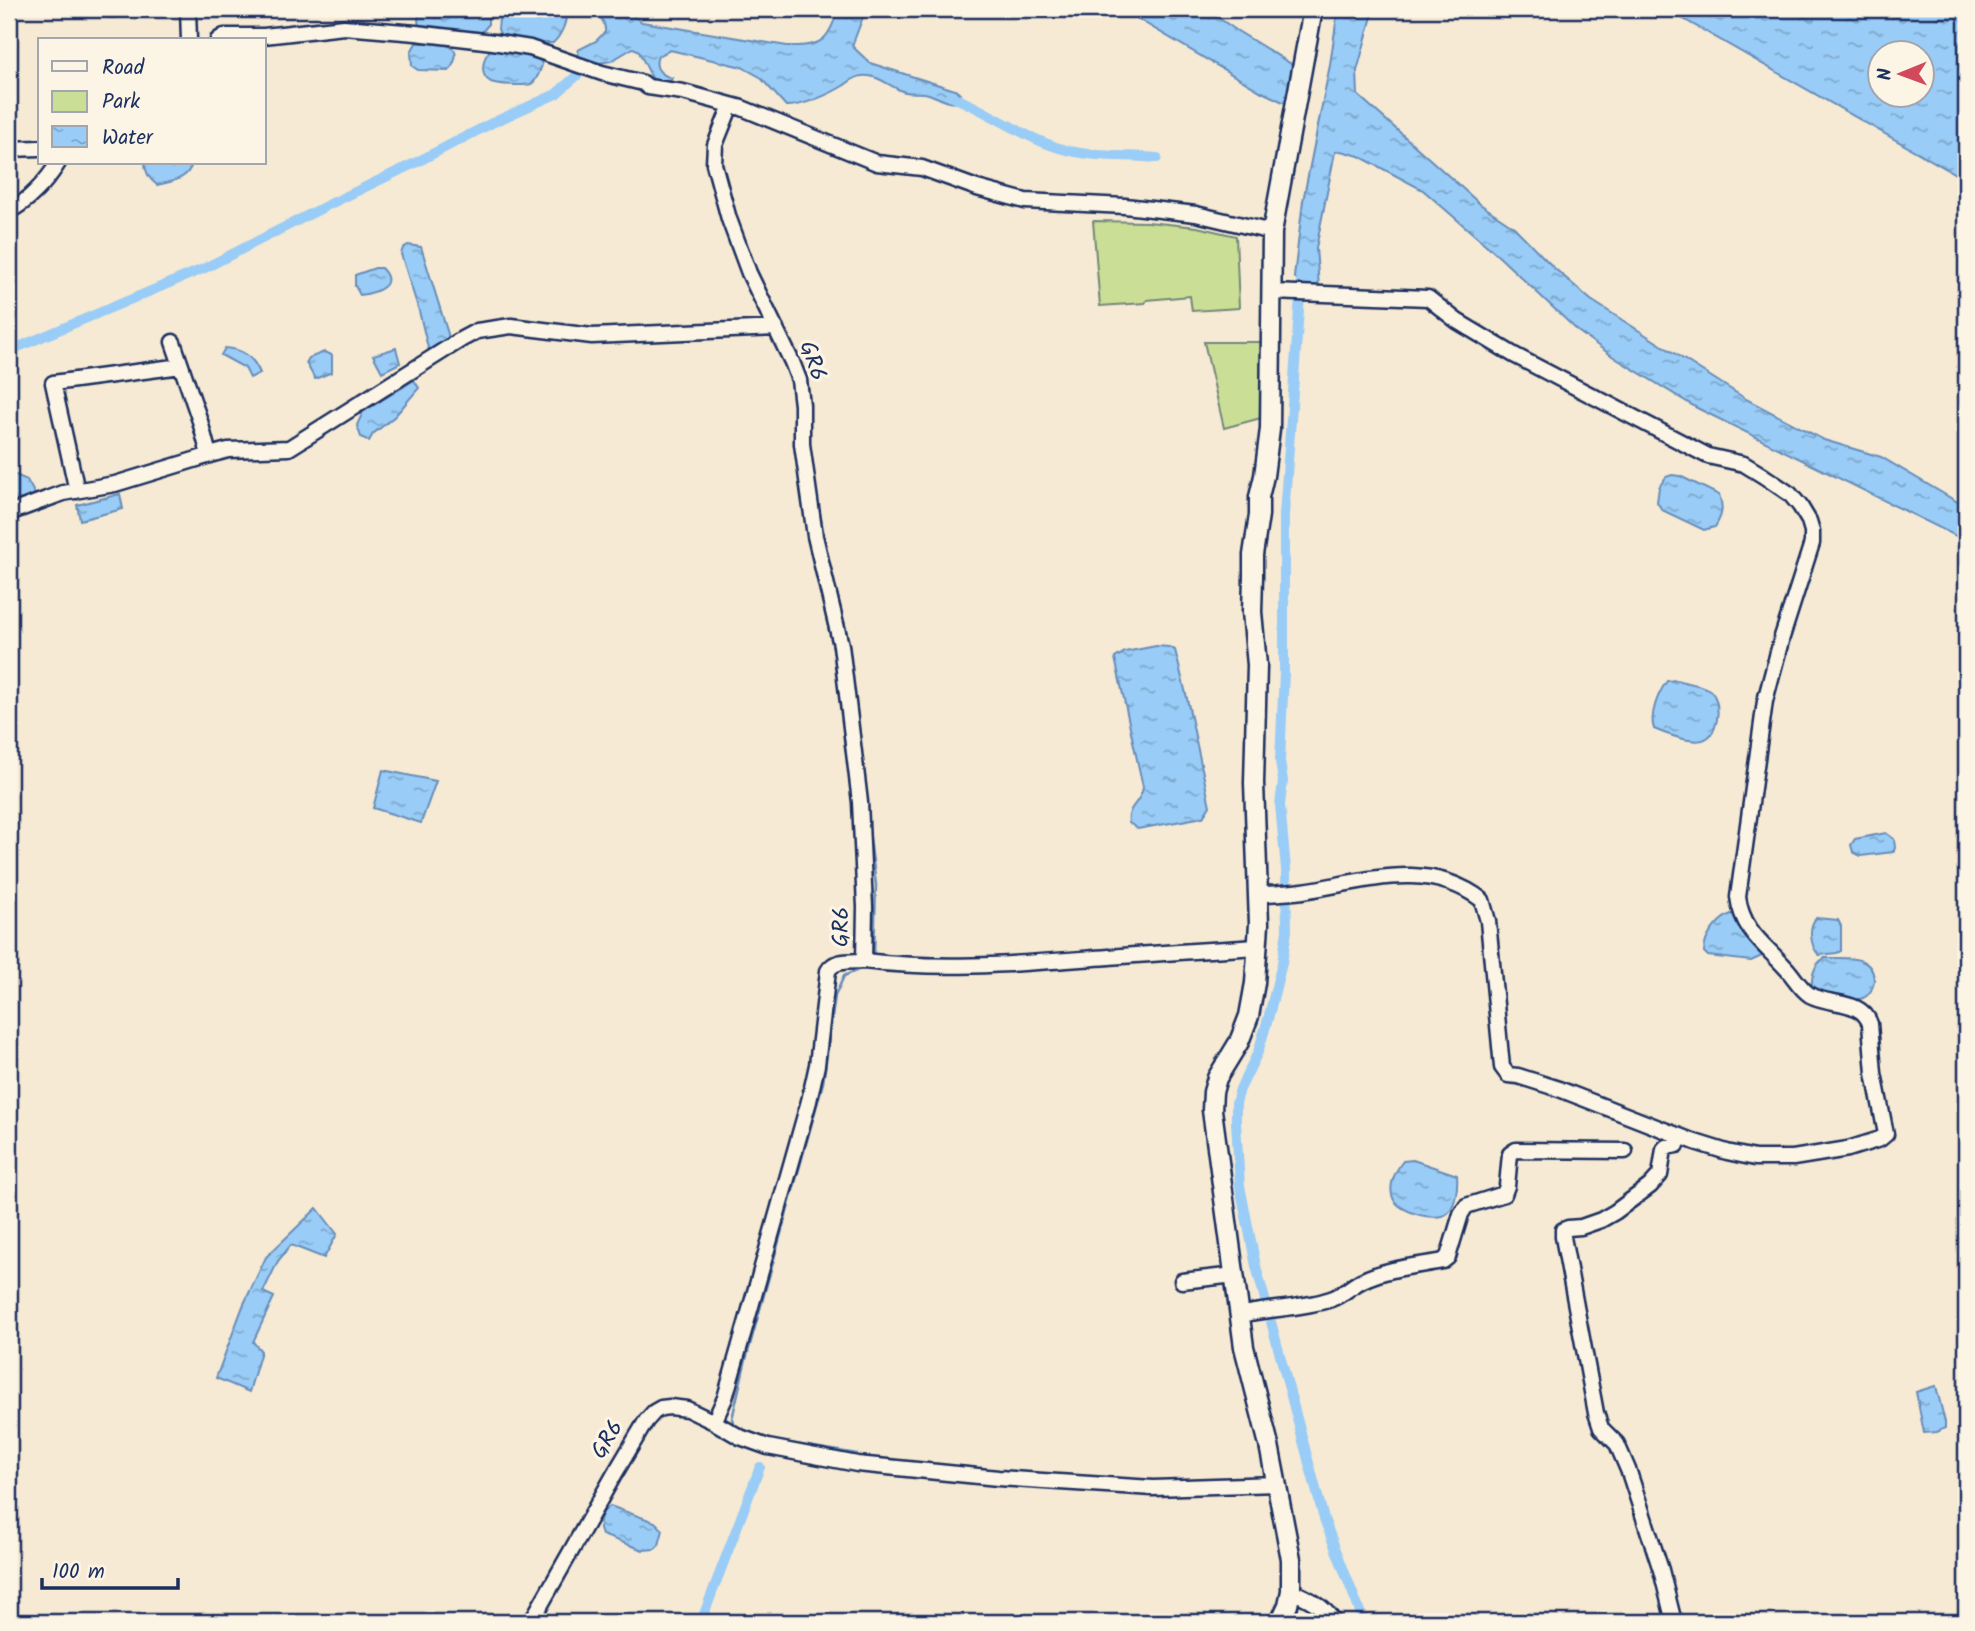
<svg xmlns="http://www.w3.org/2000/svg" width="1975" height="1631" font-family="Kalam,sans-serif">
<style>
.green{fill:#cadf95;stroke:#72877a;stroke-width:2}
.water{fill:url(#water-ripples);stroke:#678db9;stroke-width:2;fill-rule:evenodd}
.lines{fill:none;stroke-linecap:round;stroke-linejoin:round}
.stream{stroke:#678db9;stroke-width:2.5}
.canal{stroke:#99ccf6;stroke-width:10}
.minor-casing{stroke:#1b2f5e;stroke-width:19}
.major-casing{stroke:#1b2f5e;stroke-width:23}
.minor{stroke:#fcf5e5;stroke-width:14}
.major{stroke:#fcf5e5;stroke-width:18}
.labels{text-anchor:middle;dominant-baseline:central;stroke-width:6;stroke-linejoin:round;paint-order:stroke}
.street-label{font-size:23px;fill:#1b2f5e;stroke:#fcf5e5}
</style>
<defs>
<pattern id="water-ripples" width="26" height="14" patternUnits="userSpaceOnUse" patternTransform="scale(1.75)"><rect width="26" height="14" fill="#99ccf6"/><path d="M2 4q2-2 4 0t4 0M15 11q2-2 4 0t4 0" fill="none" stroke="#7ca6ca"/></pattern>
</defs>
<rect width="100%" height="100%" fill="#f6ead4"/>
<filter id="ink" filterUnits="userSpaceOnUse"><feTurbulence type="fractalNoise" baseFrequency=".0143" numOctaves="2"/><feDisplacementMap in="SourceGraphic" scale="14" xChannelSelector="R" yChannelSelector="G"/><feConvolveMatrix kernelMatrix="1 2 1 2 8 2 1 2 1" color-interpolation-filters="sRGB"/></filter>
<g filter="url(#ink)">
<path class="green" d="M 1093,221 L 1148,222 L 1197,227 L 1236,236 L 1239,308 L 1192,311 L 1190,296 L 1147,300 L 1145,303 L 1100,306 Z
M 1204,342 L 1263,342 L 1261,418 L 1224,428 Z"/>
<path class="water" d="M 73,9 L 153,9 L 112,18 Z
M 421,9 L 481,9 L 488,12 L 488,25 L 481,33 L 475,34 L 419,27 L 418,19 Z
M 500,9 L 567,9 C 567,21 562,35 553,43 L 527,43 L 502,39 L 498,29 Z
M 592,9 L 623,9 L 642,22 L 787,46 C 821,47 829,41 838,9 L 866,9 L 852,46 L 870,63 L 955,90 L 960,94 L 960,102 C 946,105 937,95 924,93 C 916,92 909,94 902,91 C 889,86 877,74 862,76 C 855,76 848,83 843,86 C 830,94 801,107 786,106 L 760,77 L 742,67 L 670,50 L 658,56 C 653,68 661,75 672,78 L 670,82 L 657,83 L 652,78 L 638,50 L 633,48 L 611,61 L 599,63 L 579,59 L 578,50 L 596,41 L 605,32 C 606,21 599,16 592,9 Z
M 1121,9 L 1206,9 L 1236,30 L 1296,67 L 1289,105 L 1262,92 Z
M 1338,9 L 1374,9 L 1357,71 L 1358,95 L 1480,204 L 1514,227 L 1553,267 L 1591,300 L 1746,399 L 1824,440 L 1881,457 L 1966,507 L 1966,541 L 1697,408 L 1615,358 L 1579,332 L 1493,251 L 1423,190 L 1359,156 L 1341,151 L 1335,152 L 1316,248 L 1319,286 L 1309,287 L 1294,277 L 1303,201 L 1330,65 Z
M 1666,9 L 1966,9 L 1966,180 ZM 1881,52 L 1923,52 L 1923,94 L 1881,94 Z
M 416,43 C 436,42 470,41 449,71 L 418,70 L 412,66 L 411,52 Z
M 492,49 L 525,50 L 540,58 L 542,65 C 540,71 537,81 531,84 C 525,86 498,85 491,82 C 478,76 483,55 492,49 Z
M 145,163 L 192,163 C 189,179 171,182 157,185 C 149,179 145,172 145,163 Z
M 408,245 L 421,247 L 448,334 L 448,341 L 431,352 L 428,348 L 419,311 L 401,254 L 403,248 Z
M 375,268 L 381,268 C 399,286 375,293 360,295 L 355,286 L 355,275 Z
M 225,348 C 243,349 253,357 260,373 L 250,378 L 245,368 L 221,355 Z
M 396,348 L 400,363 L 382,372 L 373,355 Z
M 324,352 L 332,355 L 332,372 L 315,379 L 306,363 L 309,358 Z
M 414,380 L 419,388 L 395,416 L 373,434 L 369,441 L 361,437 L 357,425 L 363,412 Z
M 9,472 L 27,480 L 36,496 L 9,510 Z
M 1672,475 L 1680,476 L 1719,495 C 1724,507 1722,516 1715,527 L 1704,530 L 1662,510 L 1657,502 L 1659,487 L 1666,477 Z
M 120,494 L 123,509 L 80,520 L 77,505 Z
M 1156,646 L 1169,647 L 1175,650 L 1186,694 L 1210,806 L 1203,817 L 1138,829 L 1129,823 C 1126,806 1141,804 1143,787 L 1115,658 L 1125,652 Z
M 1676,680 C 1685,683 1699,684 1708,689 C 1722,697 1720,730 1707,738 C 1696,746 1666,734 1654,729 C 1649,715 1658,693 1667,681 Z
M 383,770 L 436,781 L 421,823 L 373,808 Z
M 1886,833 L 1894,839 L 1895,848 L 1893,852 L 1861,856 L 1853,852 L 1851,845 L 1855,839 Z
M 1735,913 L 1763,953 L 1762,956 L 1751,961 L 1708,956 L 1704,952 C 1704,936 1720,916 1735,913 Z
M 1816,918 L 1838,920 L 1841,926 L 1841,951 L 1837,953 L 1819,955 C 1810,946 1808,927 1816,918 Z
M 1825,958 C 1844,959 1872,953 1874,979 C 1874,987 1870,995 1863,998 C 1850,1003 1827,995 1813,992 C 1810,980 1813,964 1825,958 Z
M 1413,1160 L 1457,1175 C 1458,1186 1456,1205 1448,1213 C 1436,1223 1398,1212 1393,1198 C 1388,1186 1395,1171 1403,1161 Z
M 317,1208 L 337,1234 L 324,1258 L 291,1245 L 278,1261 L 263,1292 L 274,1297 L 253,1342 L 261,1351 L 249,1392 L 216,1378 L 243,1306 L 266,1257 Z
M 1935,1386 L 1936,1386 L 1945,1422 L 1945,1428 L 1937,1432 L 1924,1433 L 1916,1392 Z
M 610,1506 L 655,1522 L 663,1530 L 659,1545 L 655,1549 L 643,1550 L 602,1535 C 597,1524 600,1512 610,1506 Z"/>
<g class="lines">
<path class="stream" d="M 819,509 L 831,571 L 846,629 L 865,785
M 814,561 L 837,667
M 867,816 L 876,885 L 874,956
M 806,1082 L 812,1047
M 756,1435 L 736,1427 L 732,1419 L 745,1363 L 823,1083 L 835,996 L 844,976 L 865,967
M 765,1439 L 857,1454"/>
<path class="canal" d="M 950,96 C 988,110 1020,136 1059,148 C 1092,158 1122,155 1157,158
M 1302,269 L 1284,515 L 1284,673 L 1280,761 L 1283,781 L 1280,805 L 1286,869 L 1287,931 L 1282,963 L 1268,1019 L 1258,1052 L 1240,1089 L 1236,1103 L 1236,1122 L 1240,1186 L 1256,1266 L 1324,1519 L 1364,1622
M 9,351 L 205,268 L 326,206 L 417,162 L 492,123 L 556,94 L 590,64
M 701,1622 L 760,1467"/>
<g class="minor-casing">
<path id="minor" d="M 188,9 L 189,40
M 218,40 L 224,36 L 264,36 L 344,27 L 416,33 L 493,42 L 530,48 L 602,73 L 643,83 L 648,87 L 683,92 L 742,108 L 877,163 L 922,168 L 977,188 L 1025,201 L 1125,206 L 1196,214 L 1272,232
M 9,149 L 40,148
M 9,211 C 28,202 47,181 58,163
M 173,342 L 200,421 L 209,455
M 77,491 L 53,383 L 181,366
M 9,513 L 63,493 L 115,484 L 217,453 L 228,450 L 289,448 L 462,339 L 477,331 L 511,326 L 592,336 L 776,328
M 1259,895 C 1273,893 1288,893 1303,891 C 1364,882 1427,858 1482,900 L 1488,921 L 1502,1067 L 1508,1075 L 1518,1076 L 1559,1089 L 1695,1142 L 1727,1152 L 1755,1158 L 1793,1158 L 1848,1149 L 1880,1139 L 1886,1134 L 1874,1073 L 1870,1024 C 1862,999 1830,1006 1810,995 C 1799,988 1794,976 1785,967 C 1764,944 1742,930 1738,897 L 1765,701 L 1782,637 L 1812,543 L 1812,531 L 1809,521 L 1800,506 L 1790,494 L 1762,475 L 1744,464 L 1708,456 L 1514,355 L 1457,321 L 1428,298 L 1272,292
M 864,961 C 948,971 1026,963 1109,957 C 1159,953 1209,950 1258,947
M 1182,1281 L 1235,1275
M 1239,1315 C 1269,1308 1301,1309 1331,1299 C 1343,1295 1352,1285 1363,1280 C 1388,1268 1417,1266 1443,1261 L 1448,1257 L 1461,1214 L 1466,1206 L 1504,1194 L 1507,1186 L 1510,1154 L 1516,1150 L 1625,1151
M 714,1422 L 740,1437 L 768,1447 L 857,1464 L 998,1478 L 1153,1488 L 1277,1484
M 1291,1591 C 1308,1598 1324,1606 1334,1622
M 531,1622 L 614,1475 L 646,1421 L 654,1412 L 661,1408 L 670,1407 L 687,1409 L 714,1422 L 725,1398 L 809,1101 L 817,1065 L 828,971 C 834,959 852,962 864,961 L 865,907 L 860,802 L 841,645 L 815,536 L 802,444 L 802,405 L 799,380 L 792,362 L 749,273 L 729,219 L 714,164 L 715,145 L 731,105
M 1674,1622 L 1661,1570 L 1629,1472 L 1617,1444 L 1601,1428 L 1596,1413 L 1563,1237 L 1563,1230 L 1568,1228 L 1581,1227 L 1601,1220 L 1615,1212 L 1650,1186 L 1660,1175 L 1664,1149 L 1666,1147 L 1677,1145 L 1679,1137"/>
</g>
<g class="major-casing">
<path id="major" d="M 1280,1622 L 1288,1605 L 1291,1591 L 1291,1559 L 1269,1445 L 1244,1347 L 1212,1110 L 1213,1092 L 1217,1078 L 1239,1042 L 1249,1016 L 1255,983 L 1259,924 L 1254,783 L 1257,665 L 1252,612 L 1253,577 L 1253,555 L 1259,515 L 1259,497 L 1264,476 L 1270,429 L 1272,232 L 1313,9"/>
</g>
<use href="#minor" class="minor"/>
<use href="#major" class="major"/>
</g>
</g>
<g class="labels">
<g class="street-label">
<text transform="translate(812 361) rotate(71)">GR6</text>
<text transform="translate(842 927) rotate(-89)">GR6</text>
<text transform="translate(608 1440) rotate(-59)">GR6</text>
</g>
</g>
<rect width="1975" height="1631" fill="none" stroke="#fcf5e5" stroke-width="35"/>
<rect x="18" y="18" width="1940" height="1596" fill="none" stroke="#1b2f5e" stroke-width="2.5" filter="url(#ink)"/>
<rect x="38" y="38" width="228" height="126" fill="#fcf5e5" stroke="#a2a6af" stroke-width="2"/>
<rect x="52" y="61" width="35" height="10" fill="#fcf5e5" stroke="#a2a6af" stroke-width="2"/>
<text x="102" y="74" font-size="21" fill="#1b2f5e">Road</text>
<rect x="52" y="91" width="35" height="21" fill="#cadf95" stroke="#a2a6af" stroke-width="2"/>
<text x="102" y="108" font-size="21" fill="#1b2f5e">Park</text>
<rect x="52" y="126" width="35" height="21" fill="url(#water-ripples)" stroke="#a2a6af" stroke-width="2"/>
<text x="102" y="144" font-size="21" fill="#1b2f5e">Water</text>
<g transform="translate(1901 74) rotate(269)"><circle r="33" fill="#fcf5e5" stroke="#a2a6af" stroke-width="2"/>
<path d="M0-5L12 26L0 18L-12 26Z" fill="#d1495b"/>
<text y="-10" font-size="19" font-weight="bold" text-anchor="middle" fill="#1b2f5e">N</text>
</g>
<path d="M42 1578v10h136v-10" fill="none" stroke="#1b2f5e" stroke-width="3.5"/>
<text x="52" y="1578" font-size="21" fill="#1b2f5e" stroke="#fcf5e5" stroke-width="5" paint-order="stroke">100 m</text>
</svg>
